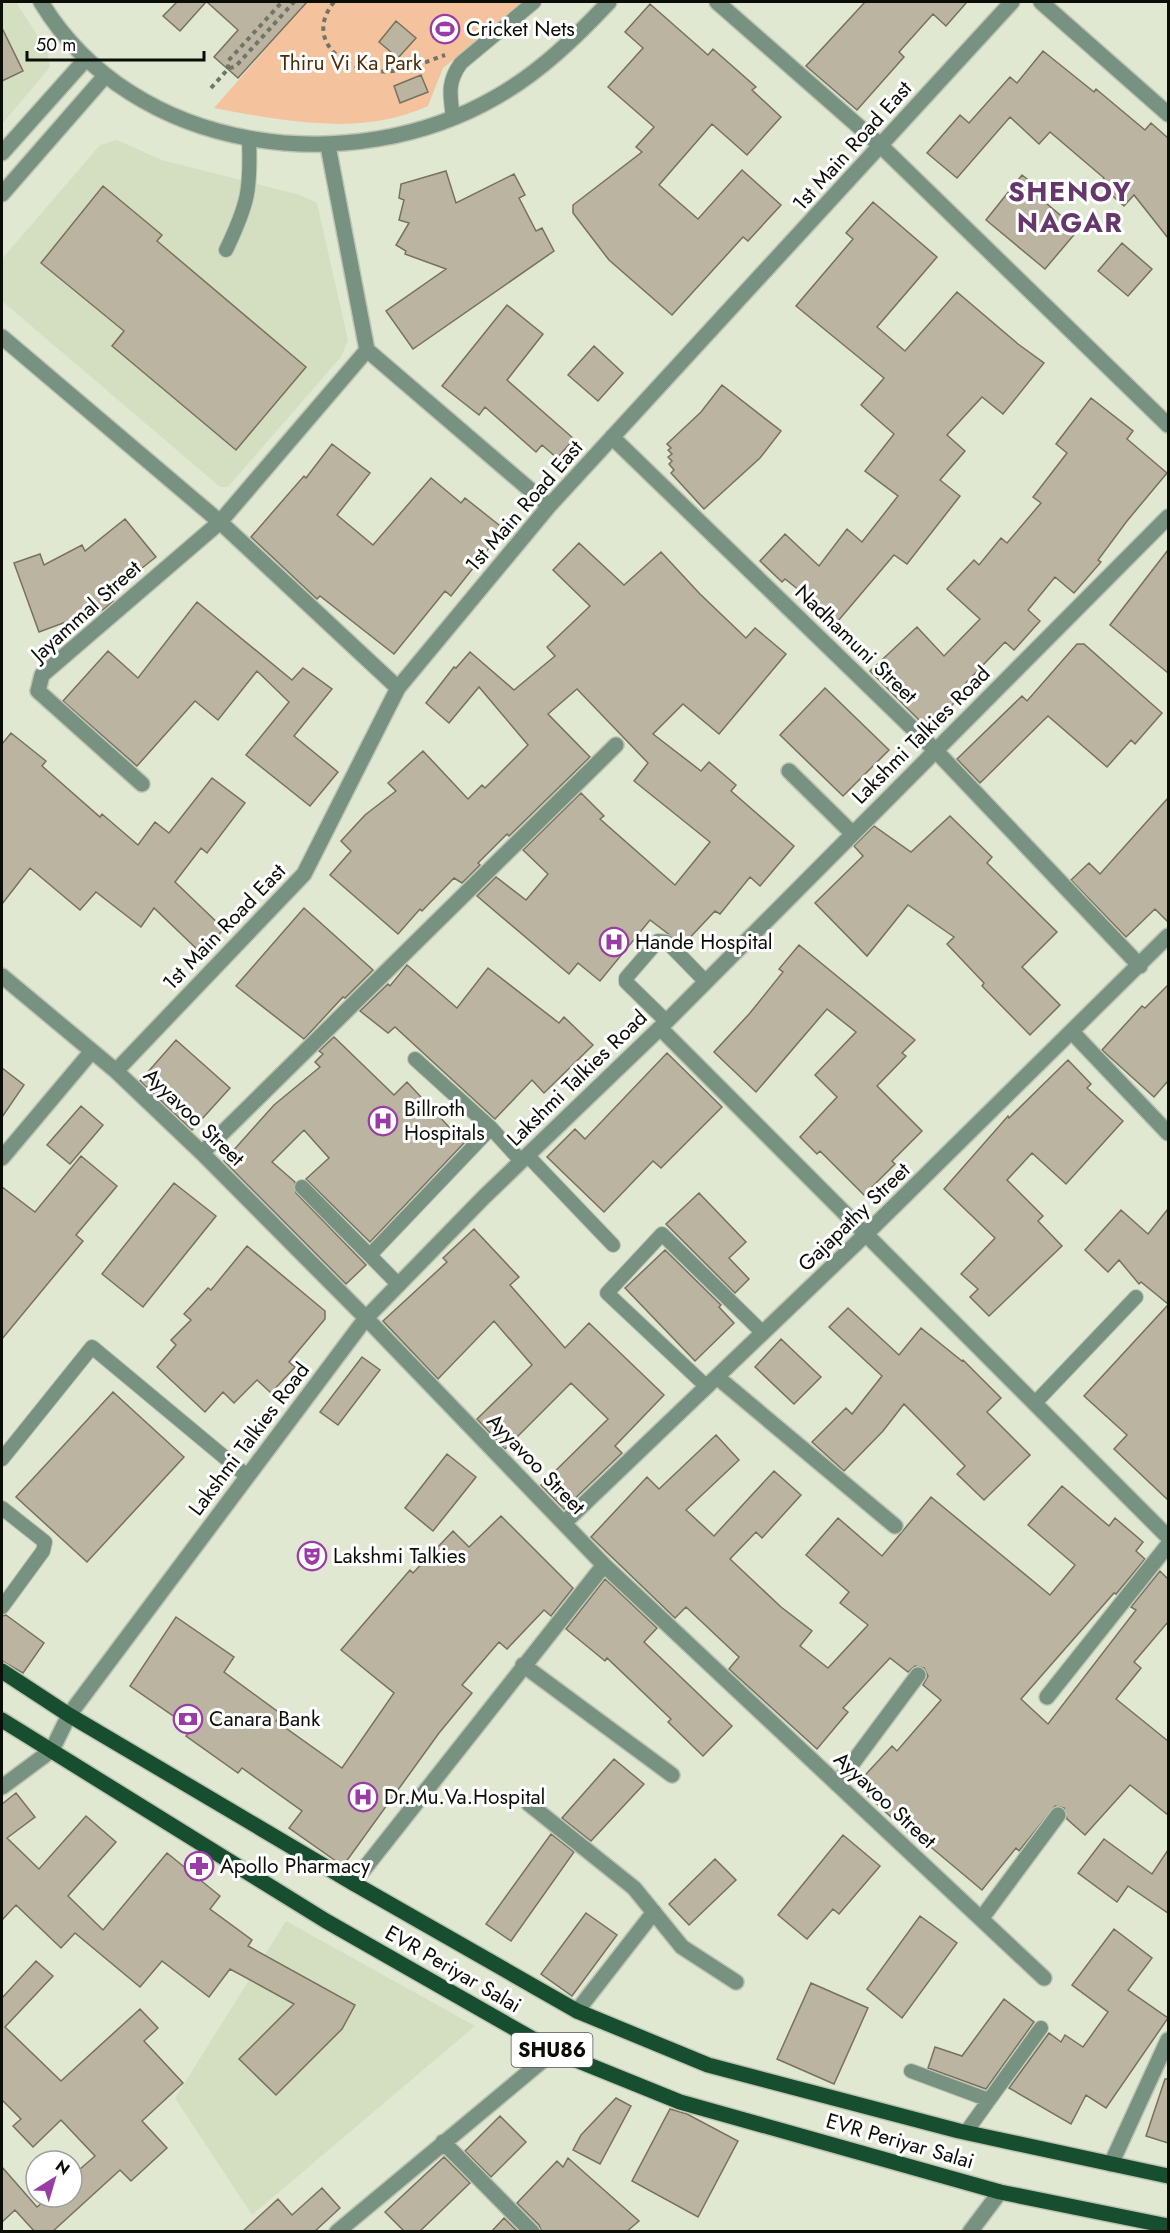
<svg xmlns="http://www.w3.org/2000/svg" width="1170" height="2233" font-family="Jost,sans-serif">
<style>
.built{fill:#d4dfc2}
.green{fill:#f4c39d}
.building{fill:#bbb4a0;stroke:#77715d;stroke-width:1.5}
.lines{fill:none;stroke-linecap:round;stroke-linejoin:round}
.service-casing{stroke:#bec5b2;stroke-width:16}
.minor-casing{stroke:#bec5b2;stroke-width:18}
.tertiary-casing{stroke:#bec5b2;stroke-width:18}
.primary-casing{stroke:#bec5b2;stroke-width:18}
.path{stroke:#6f7567;stroke-width:4;stroke-dasharray:4.5 4.5;stroke-linecap:butt}
.service{stroke:#779280;stroke-width:14}
.minor{stroke:#779280;stroke-width:15}
.tertiary{stroke:#779280;stroke-width:15}
.primary{stroke:#174e30;stroke-width:15}
.labels{text-anchor:middle;dominant-baseline:central;stroke-width:6;stroke-linejoin:round;paint-order:stroke}
.shield{fill:#fff;stroke:#545651;stroke-width:1.5}
.shield-label{font-size:20px;font-weight:bold;fill:#0b0e07}
.poi-label{font-size:21px;fill:#0b0e07;stroke:#fff;text-anchor:start}
.park-label{font-size:21px;fill:#502b07;stroke:#fff}
.street-label{font-size:21px;fill:#0b0e07;stroke:#fff}
.district-label{font-size:27px;font-weight:bold;letter-spacing:1.5px;fill:#65376b;stroke:#fff}
</style>
<rect width="100%" height="100%" fill="#e0e8d2"/>
<path class="built" d="M 2,2 L 16,2 L 47,50 L 50,67 L 2,124 Z
M 117,140 L 162,160 L 300,195 L 317,203 L 348,340 L 341,357 L 228,487 L 220,487 L 2,301 L 2,259 L 100,145 Z
M 286,1921 L 475,2026 L 252,2215 L 175,2098 Z"/>
<path class="green" d="M 307,2 L 523,2 L 505,19 L 443,68 L 428,106 C 361,137 283,121 214,108 Z"/>
<path class="building" d="M 177,2 L 206,2 L 180,31 L 163,16 Z
M 207,2 L 307,2 L 238,78 L 214,57 L 238,30 Z
M 865,2 L 967,2 L 946,26 L 933,14 L 899,52 L 904,57 L 857,110 L 806,66 Z
M 650,4 L 708,55 L 713,49 L 756,87 L 752,90 L 781,117 L 747,155 L 712,124 L 659,185 L 698,219 L 742,170 L 781,205 L 748,241 L 743,237 L 672,315 L 609,260 L 573,213 L 573,205 L 642,152 L 636,147 L 654,127 L 608,87 L 643,48 L 625,32 Z
M 396,21 L 416,38 L 398,58 L 379,42 Z
M 2,28 L 23,71 L 2,81 Z
M 1043,51 L 1094,92 L 1096,89 L 1145,130 L 1151,123 L 1168,138 L 1168,238 L 1134,195 L 1124,206 L 1099,184 L 1104,178 L 1050,132 L 1039,144 L 1010,117 L 957,178 L 927,153 L 960,115 L 969,123 L 1010,77 L 1017,83 Z
M 421,75 L 428,92 L 400,103 L 394,86 Z
M 446,171 L 456,203 L 514,174 L 525,195 L 519,198 L 536,231 L 542,228 L 554,251 L 413,349 L 386,311 L 446,269 L 405,254 L 406,251 L 396,245 L 409,223 L 399,220 L 404,200 L 399,198 L 401,184 Z
M 1022,175 L 1050,197 L 1046,203 L 1078,230 L 1045,269 L 986,220 Z
M 103,186 L 162,235 L 157,241 L 306,367 L 236,450 L 112,346 L 124,331 L 41,263 Z
M 873,202 L 937,257 L 877,327 L 905,351 L 957,292 L 1018,344 L 1044,363 L 1003,414 L 982,397 L 947,435 L 965,451 L 940,480 L 960,496 L 907,564 L 894,555 L 838,621 L 785,579 L 782,582 L 760,561 L 785,534 L 819,566 L 847,529 L 862,542 L 898,496 L 865,471 L 894,434 L 861,405 L 884,378 L 796,306 L 853,239 L 846,233 Z
M 1122,243 L 1152,269 L 1128,296 L 1098,271 Z
M 507,305 L 543,334 L 507,380 L 574,439 L 557,458 L 542,445 L 536,452 L 485,407 L 479,415 L 442,386 Z
M 594,346 L 623,373 L 598,401 L 568,375 Z
M 722,385 L 781,431 L 760,458 L 704,509 L 671,473 L 674,470 L 669,464 L 672,461 L 668,457 L 672,454 L 668,450 L 671,448 L 667,444 L 701,412 Z
M 1091,398 L 1133,431 L 1127,439 L 1167,473 L 1127,521 L 1098,560 L 1101,562 L 1074,593 L 1055,577 L 1028,610 L 1040,621 L 1014,650 L 1005,642 L 963,686 L 967,690 L 928,729 L 870,671 L 917,627 L 944,656 L 980,619 L 947,589 L 974,560 L 979,565 L 1001,538 L 1007,543 L 1041,503 L 1033,497 L 1067,453 L 1056,444 Z
M 332,444 L 370,473 L 337,515 L 373,545 L 431,478 L 461,503 L 465,498 L 504,529 L 451,596 L 445,591 L 394,654 L 320,596 L 317,599 L 251,537 L 304,476 L 306,478 Z
M 125,519 L 156,557 L 109,594 L 113,601 L 104,609 L 84,620 L 82,616 L 39,632 L 14,563 L 40,554 L 44,565 L 82,545 L 85,551 Z
M 579,543 L 624,585 L 661,552 L 700,594 L 746,638 L 755,628 L 786,654 L 719,734 L 683,704 L 653,734 L 701,771 L 709,762 L 736,785 L 731,791 L 794,846 L 760,886 L 750,877 L 720,914 L 715,911 L 683,945 L 650,920 L 600,981 L 578,963 L 569,974 L 477,896 L 496,877 L 526,900 L 548,874 L 523,850 L 581,793 L 604,816 L 600,819 L 675,885 L 710,842 L 634,781 L 648,763 L 577,689 L 548,714 L 590,757 L 509,836 L 507,834 L 478,863 L 480,865 L 462,883 L 454,878 L 422,911 L 420,909 L 398,934 L 330,875 L 351,851 L 341,841 L 365,815 L 396,791 L 388,783 L 423,751 L 468,799 L 482,785 L 485,788 L 528,745 L 479,687 L 449,723 L 426,703 L 454,667 L 456,668 L 470,652 L 514,690 L 555,656 L 547,647 L 590,606 L 553,570 Z
M 1168,550 L 1168,673 L 1110,625 Z
M 197,602 L 292,680 L 303,668 L 332,689 L 294,736 L 338,772 L 310,806 L 246,755 L 289,702 L 257,671 L 218,720 L 195,701 L 137,766 L 63,701 L 108,651 L 138,678 Z
M 1077,644 L 1084,644 L 1162,713 L 1135,744 L 1131,740 L 1107,767 L 1048,716 L 980,783 L 957,759 L 1022,696 L 1027,701 Z
M 825,688 L 889,750 L 843,796 L 780,735 Z
M 11,733 L 46,761 L 42,766 L 100,817 L 102,814 L 138,845 L 155,822 L 169,833 L 212,778 L 245,803 L 207,853 L 201,848 L 175,882 L 224,929 L 201,953 L 154,908 L 141,927 L 96,892 L 80,910 L 30,868 L 2,904 L 2,744 Z
M 1168,798 L 1168,922 L 1155,909 L 1126,937 L 1071,880 L 1089,863 L 1100,874 Z
M 950,816 L 992,857 L 987,863 L 1057,932 L 1022,967 L 1060,1005 L 1030,1035 L 982,986 L 984,983 L 947,944 L 954,937 L 908,905 L 867,956 L 815,903 L 863,856 L 854,846 L 874,826 L 911,852 Z
M 304,908 L 373,970 L 345,998 L 343,997 L 304,1039 L 236,986 Z
M 799,945 L 915,1040 L 902,1053 L 906,1056 L 877,1086 L 922,1131 L 892,1161 L 895,1164 L 864,1195 L 820,1151 L 817,1154 L 800,1137 L 837,1097 L 815,1075 L 856,1032 L 827,1009 L 756,1092 L 714,1052 L 750,1013 L 783,972 L 779,969 Z
M 407,965 L 457,1008 L 488,968 L 559,1023 L 564,1017 L 593,1045 L 544,1093 L 532,1080 L 495,1119 L 395,1027 L 388,1033 L 360,1011 L 388,984 L 390,986 Z
M 1168,985 L 1168,1081 L 1154,1097 L 1102,1050 L 1142,1006 L 1145,1008 Z
M 334,1037 L 394,1095 L 407,1082 L 464,1143 L 370,1242 L 306,1179 L 329,1158 L 304,1130 L 272,1162 L 295,1182 L 296,1193 L 366,1265 L 346,1284 L 224,1161 L 274,1105 L 320,1067 L 315,1062 L 323,1054 L 319,1051 Z
M 176,1040 L 230,1088 L 192,1130 L 140,1081 Z
M 667,1053 L 722,1107 L 661,1168 L 653,1161 L 604,1212 L 547,1157 L 575,1129 L 585,1139 Z
M 1068,1060 L 1091,1084 L 1087,1088 L 1123,1121 L 1066,1184 L 1032,1153 L 1007,1180 L 1043,1216 L 1038,1221 L 1062,1246 L 989,1316 L 970,1297 L 978,1289 L 961,1274 L 995,1238 L 944,1189 L 1008,1116 L 1009,1118 Z
M 2,1068 L 24,1085 L 2,1117 Z
M 81,1106 L 103,1125 L 70,1164 L 47,1145 Z
M 81,1156 L 117,1186 L 76,1235 L 83,1241 L 2,1339 L 2,1187 L 35,1212 Z
M 174,1183 L 216,1216 L 143,1307 L 102,1274 Z
M 699,1193 L 746,1242 L 729,1258 L 749,1279 L 735,1293 L 666,1224 Z
M 1168,1209 L 1168,1304 L 1141,1282 L 1139,1284 L 1119,1260 L 1108,1272 L 1085,1250 L 1121,1210 L 1148,1234 Z
M 474,1229 L 519,1277 L 510,1285 L 565,1348 L 589,1323 L 664,1395 L 615,1446 L 622,1453 L 564,1509 L 541,1485 L 608,1419 L 571,1383 L 505,1449 L 477,1419 L 532,1365 L 494,1321 L 438,1379 L 383,1321 L 447,1262 L 443,1258 Z
M 247,1246 L 325,1311 L 325,1319 L 289,1362 L 295,1367 L 271,1393 L 257,1380 L 234,1403 L 223,1392 L 205,1412 L 157,1367 L 176,1345 L 171,1340 L 191,1320 L 184,1314 L 208,1288 L 211,1290 Z
M 665,1250 L 721,1305 L 719,1307 L 734,1323 L 695,1361 L 625,1288 Z
M 1168,1305 L 1168,1500 L 1114,1449 L 1127,1435 L 1084,1396 Z
M 848,1308 L 899,1355 L 921,1328 L 962,1361 L 963,1360 L 1001,1398 L 987,1412 L 1030,1455 L 984,1500 L 957,1474 L 965,1466 L 904,1404 L 883,1431 L 844,1471 L 812,1442 L 846,1408 L 852,1414 L 882,1376 L 829,1327 Z
M 781,1339 L 821,1377 L 794,1404 L 755,1367 Z
M 362,1357 L 380,1370 L 338,1425 L 320,1412 Z
M 113,1392 L 184,1457 L 87,1562 L 16,1497 Z
M 716,1435 L 739,1460 L 686,1510 L 714,1536 L 774,1471 L 801,1495 L 762,1538 L 756,1532 L 730,1559 L 781,1607 L 812,1631 L 800,1646 L 828,1668 L 868,1625 L 840,1603 L 849,1592 L 806,1555 L 838,1518 L 882,1556 L 931,1497 L 1050,1595 L 1075,1565 L 1028,1525 L 1062,1486 L 1109,1526 L 1115,1518 L 1143,1542 L 1136,1551 L 1145,1559 L 1116,1594 L 1114,1593 L 1021,1699 L 1048,1724 L 1136,1610 L 1131,1607 L 1160,1571 L 1168,1579 L 1168,1622 L 1134,1662 L 1141,1668 L 1116,1699 L 1168,1741 L 1168,1815 L 1130,1785 L 1085,1835 L 1067,1819 L 1064,1808 L 1055,1806 L 1019,1851 L 1016,1848 L 982,1890 L 914,1833 L 912,1836 L 856,1785 L 892,1746 L 897,1751 L 941,1700 L 923,1685 L 928,1676 L 924,1668 L 915,1666 L 908,1672 L 890,1658 L 843,1708 L 848,1712 L 817,1749 L 729,1669 L 739,1657 L 686,1607 L 675,1618 L 591,1537 L 647,1477 L 659,1489 Z
M 447,1454 L 476,1477 L 433,1531 L 405,1508 Z
M 501,1516 L 573,1588 L 551,1616 L 544,1610 L 507,1649 L 499,1642 L 462,1685 L 472,1693 L 439,1733 L 343,1866 L 289,1828 L 302,1811 L 242,1768 L 238,1773 L 186,1736 L 192,1729 L 130,1686 L 176,1617 L 234,1657 L 224,1672 L 281,1714 L 276,1721 L 342,1768 L 394,1693 L 341,1650 L 410,1570 L 413,1573 L 453,1531 L 469,1547 Z
M 605,1579 L 657,1628 L 644,1642 L 732,1726 L 703,1756 L 668,1722 L 671,1719 L 607,1658 L 605,1661 L 566,1629 Z
M 6,1615 L 44,1643 L 23,1673 L 2,1661 L 2,1616 Z
M 614,1759 L 644,1784 L 591,1841 L 562,1818 Z
M 16,1793 L 35,1817 L 7,1838 L 39,1869 L 86,1816 L 116,1842 L 68,1896 L 103,1930 L 167,1853 L 220,1896 L 210,1909 L 252,1940 L 248,1946 L 355,2005 L 342,2029 L 276,2095 L 239,2059 L 294,2004 L 230,1969 L 209,1997 L 162,1961 L 140,1987 L 75,1933 L 61,1948 L 16,1905 L 2,1920 L 2,1804 Z
M 551,1834 L 574,1852 L 511,1941 L 486,1924 Z
M 843,1835 L 880,1866 L 839,1914 L 833,1909 L 807,1939 L 778,1915 Z
M 1104,1839 L 1152,1874 L 1168,1850 L 1168,1913 L 1128,1886 L 1117,1902 L 1078,1873 Z
M 715,1859 L 736,1880 L 689,1925 L 669,1904 Z
M 586,1913 L 617,1935 L 572,1996 L 541,1974 Z
M 920,1916 L 957,1943 L 902,2018 L 867,1989 Z
M 1114,1929 L 1152,1958 L 1128,1990 L 1168,2018 L 1106,2108 L 1086,2095 L 1071,2124 L 1009,2088 L 1049,2033 L 1061,2042 L 1065,2035 L 1083,2047 L 1108,2012 L 1072,1985 Z
M 36,1961 L 53,1976 L 5,2027 L 61,2081 L 140,2009 L 158,2028 L 144,2041 L 183,2083 L 142,2121 L 167,2148 L 131,2181 L 120,2170 L 52,2232 L 35,2232 L 15,2210 L 2,2222 L 2,2167 L 37,2207 L 49,2197 L 72,2197 L 72,2176 L 95,2156 L 61,2120 L 33,2147 L 13,2126 L 21,2119 L 2,2100 L 2,1998 Z
M 811,1983 L 868,2008 L 834,2084 L 777,2059 Z
M 1004,1999 L 1034,2022 L 986,2089 L 928,2068 L 935,2047 L 962,2056 Z
M 1165,2079 L 1168,2079 L 1168,2143 L 1146,2136 Z
M 616,2098 L 631,2106 L 600,2164 L 573,2150 L 581,2135 Z
M 670,2109 L 687,2114 L 738,2141 L 698,2217 L 632,2181 Z
M 500,2116 L 526,2142 L 491,2177 L 465,2151 Z
M 444,2157 L 470,2183 L 419,2232 L 405,2232 L 385,2212 Z
M 568,2158 L 586,2174 L 639,2221 L 626,2232 L 542,2232 L 539,2225 L 517,2203 L 557,2161 L 563,2167 Z
M 322,2188 L 340,2208 L 314,2232 L 242,2232 L 278,2199 L 292,2215 Z
M 504,2218 L 518,2232 L 491,2232 Z"/>
<g class="lines">
<g class="service-casing">
<path id="service" d="M 453,117 C 450,95 447,82 461,63 L 534,2
M 226,250 C 248,204 251,190 249,139
M 666,1021 L 626,982 L 626,978 L 658,941 L 667,942 L 705,981
M 415,1059 L 491,1128 L 521,1161
M 527,1155 L 613,1245
M 302,1187 L 399,1285
M 370,1255 L 491,1128
M 707,1387 L 607,1293 L 662,1234 L 763,1333
M 1035,1403 L 1136,1297
M 2,1459 L 92,1347 L 247,1476
M 2,1508 L 45,1542 L 43,1551 L 2,1607
M 911,2071 L 989,2100
M 966,2132 L 1041,2028"/>
</g>
<g class="minor-casing">
<path id="minor" d="M 717,2 L 881,146 L 1168,425
M 1041,2 L 1168,114
M 328,146 L 367,350 L 549,506
M 2,337 L 220,522 L 398,688
M 612,437 L 935,750 L 1140,966
M 789,771 L 852,833
M 142,784 L 38,691 L 42,675 L 220,522 L 367,350
M 2,976 L 116,1071 L 202,1153 L 366,1318 L 604,1565 L 1044,1978
M 660,1028 L 1168,1537
M 1072,1032 L 1168,1133
M 116,1071 L 304,874 L 398,688 L 549,506 L 1012,2
M 202,1153 L 616,745
M 2,1158 L 92,1051
M 717,1377 L 895,1526
M 564,1523 L 866,1234 L 1168,936
M 523,1665 L 672,1775
M 1047,1697 L 1168,1545
M 837,1784 L 918,1675
M 2,1787 L 52,1750 L 69,1715 L 366,1318 L 484,1197 L 660,1028 L 1168,517
M 529,1804 L 634,1888 L 682,1947 L 736,1982
M 353,1883 L 604,1565
M 981,1919 L 1058,1815
M 577,2011 L 654,1912
M 443,2142 L 532,2232
M 337,2232 L 554,2051
M 970,2232 L 1000,2192"/>
</g>
<g class="tertiary-casing">
<path id="tertiary" d="M 41,2 C 133,154 351,182 498,96 C 540,72 576,37 609,2
M 2,153 L 85,60
M 2,194 L 105,76
M 1111,2164 L 1168,2040"/>
</g>
<g class="primary-casing">
<path id="primary" d="M 2,1671 L 69,1715 L 353,1883 L 577,2011 L 708,2065 L 959,2131 L 1168,2176
M 2,1720 L 326,1921 L 554,2051 L 680,2102 L 1000,2192 L 1168,2226"/>
</g>
<path class="path" d="M 334,2 C 301,43 351,76 392,71 C 410,69 428,61 445,55
M 228,69 L 228,61 L 282,2
M 211,88 L 228,69 L 236,66 L 294,2"/>
<use href="#service" class="service"/>
<use href="#minor" class="minor"/>
<use href="#tertiary" class="tertiary"/>
<use href="#primary" class="primary"/>
</g>
<defs>
<g id="stadium-ring" transform="scale(1.5)"><circle r="9.5" fill="#fff" stroke="#993ca5" stroke-width="1.5"/><path d="M0-5a6.5 5 0 1 0 0 10a6.5 5 0 1 0 0-10ZM-3.5-1.8h7v3.6h-7Z" fill="#993ca5"/></g>
<g id="hospital-ring" transform="scale(1.5)"><circle r="9.5" fill="#fff" stroke="#993ca5" stroke-width="1.5"/><path d="M-5-5h3v3.5h4V-5h3V5h-3V1.5h-4V5h-3Z" fill="#993ca5"/></g>
<g id="theatre-ring" transform="scale(1.5)"><circle r="9.5" fill="#fff" stroke="#993ca5" stroke-width="1.5"/><path d="M-5-5.5Q0-4 5-5.5V0Q5 5 0 6Q-5 5-5 0ZM-3.3-2.5H-1v1.5H-3.3ZM1-2.5H3.3v1.5H1ZM-2.8 1Q0 5.5 2.8 1Z" fill="#993ca5"/></g>
<g id="bank-ring" transform="scale(1.5)"><circle r="9.5" fill="#fff" stroke="#993ca5" stroke-width="1.5"/><path d="M-6-4H6V4H-6ZM0-2.3a2.3 2.3 0 1 0 0 4.6a2.3 2.3 0 1 0 0-4.6Z" fill="#993ca5"/></g>
<g id="pharmacy-ring" transform="scale(1.5)"><circle r="9.5" fill="#fff" stroke="#993ca5" stroke-width="1.5"/><path d="M-2-6h4v4h4v4h-4v4h-4v-4h-4v-4h4Z" fill="#993ca5"/></g>
</defs>
<g fill-rule="evenodd">
<use href="#stadium-ring" x="445" y="29"/>
<use href="#hospital-ring" x="614" y="942"/>
<use href="#hospital-ring" x="383" y="1121"/>
<use href="#theatre-ring" x="312" y="1556"/>
<use href="#bank-ring" x="188" y="1719"/>
<use href="#hospital-ring" x="363" y="1797"/>
<use href="#pharmacy-ring" x="199" y="1866"/>
</g>
<g class="labels">
<rect class="shield" x="511.5" y="2033" width="81" height="34" rx="4.5"/>
<g class="shield-label">
<text x="552" y="2050">SHU86</text>
</g>
<g class="poi-label">
<text x="466" y="29">Cricket Nets</text>
<text x="635" y="942">Hande Hospital</text>
<text x="404" y="1109">Billroth<tspan x="404" dy="24">Hospitals</tspan></text>
<text x="333" y="1556">Lakshmi Talkies</text>
<text x="209" y="1719">Canara Bank</text>
<text x="384" y="1797">Dr.Mu.Va.Hospital</text>
<text x="220" y="1866">Apollo Pharmacy</text>
</g>
<g class="park-label">
<text x="351" y="63">Thiru Vi Ka Park</text>
</g>
<g class="street-label">
<text transform="translate(852 146) rotate(-48)">1st Main Road East</text>
<text transform="translate(524 506) rotate(-49)">1st Main Road East</text>
<text transform="translate(86 611) rotate(-42)">Jayammal Street</text>
<text transform="translate(856 644) rotate(44)">Nadhamuni Street</text>
<text transform="translate(921 735) rotate(-45)">Lakshmi Talkies Road</text>
<text transform="translate(224 927) rotate(-46)">1st Main Road East</text>
<text transform="translate(577 1078) rotate(-44)">Lakshmi Talkies Road</text>
<text transform="translate(194 1117) rotate(44)">Ayyavoo Street</text>
<text transform="translate(854 1217) rotate(-44)">Gajapathy Street</text>
<text transform="translate(249 1439) rotate(-53)">Lakshmi Talkies Road</text>
<text transform="translate(536 1464) rotate(46)">Ayyavoo Street</text>
<text transform="translate(885 1800) rotate(43)">Ayyavoo Street</text>
<text transform="translate(453 1969) rotate(30)">EVR Periyar Salai</text>
<text transform="translate(900 2141) rotate(16)">EVR Periyar Salai</text>
</g>
<g class="district-label">
<text x="1070" y="191">SHENOY<tspan x="1070" dy="31">NAGAR</tspan></text>
</g>
</g>
<rect width="1170" height="2233" fill="none" stroke="#0b0e07" stroke-width="6"/>
<g transform="translate(54 2179) rotate(37)"><circle r="28" fill="#ffffff" stroke="#9d9f9c" stroke-width="1.5"/>
<path d="M0-4.5L10 22L0 15L-10 22Z" fill="#993ca5"/>
<text y="-9" font-size="16" font-weight="bold" text-anchor="middle" fill="#0b0e07">N</text>
</g>
<path d="M27 51v9h177v-9" fill="none" stroke="#0b0e07" stroke-width="3"/>
<text x="36" y="51" font-size="18" fill="#0b0e07" stroke="#ffffff" stroke-width="4.5" paint-order="stroke">50 m</text>
</svg>
